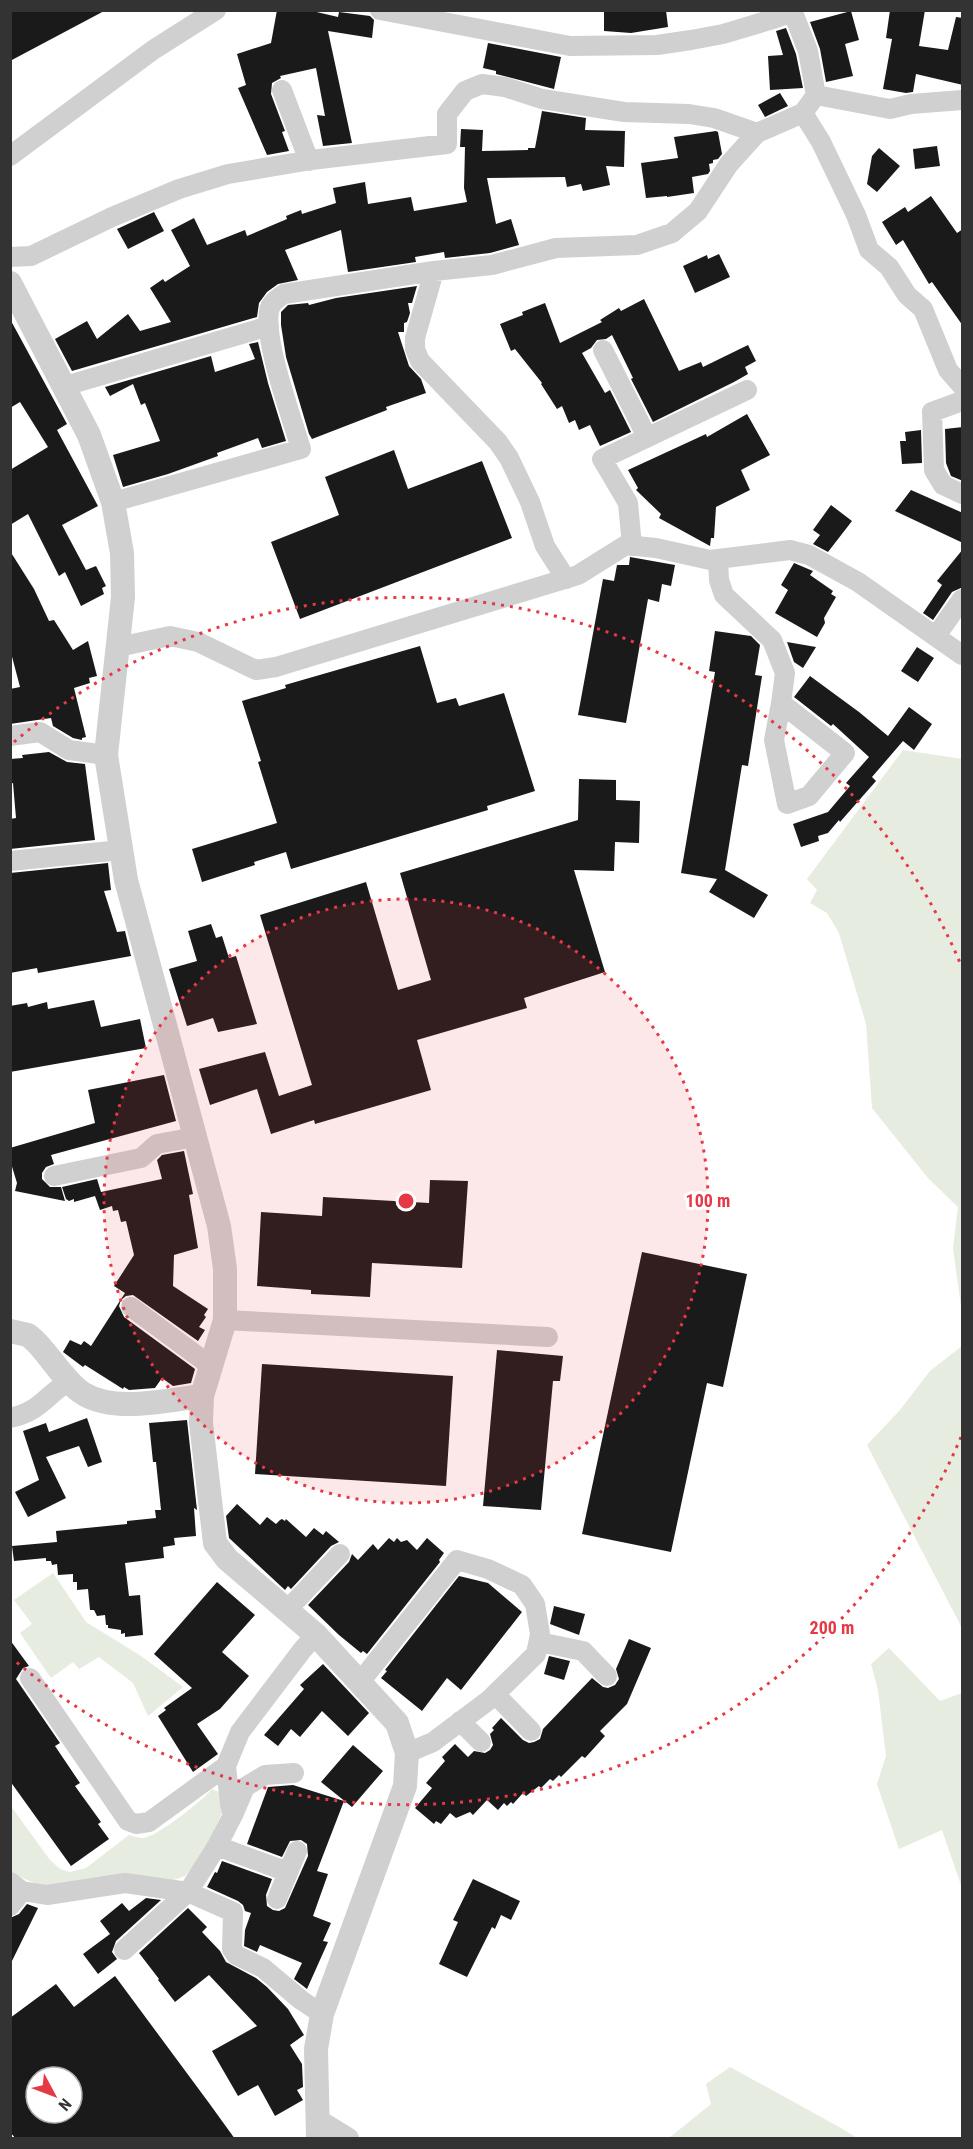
<svg xmlns="http://www.w3.org/2000/svg" width="973" height="2149" font-family="'Roboto Condensed',sans-serif">
<style>
.green{fill:#e6ecdf}
.building{fill:#1a1a1a;fill-rule:evenodd}
.lines{fill:none;stroke-linecap:round;stroke-linejoin:round}
.minor{stroke:#d0d0d0;stroke-width:20}
.tertiary{stroke:#d0d0d0;stroke-width:24}
.ring{fill:none;stroke:#e63946;stroke-width:3;stroke-dasharray:3 6}
.centre{fill:#e63946;stroke:#fff;stroke-width:3}
.ring-label{font-size:18px;text-anchor:middle;font-weight:bold;fill:#e63946;stroke:#fff;stroke-width:6;stroke-linejoin:round;paint-order:stroke}
</style>
<rect width="100%" height="100%" fill="#fff"/>
<path class="green" d="M 903,750 L 962,759 L 962,1314 L 953,1248 L 958,1207 L 928,1178 L 872,1108 L 866,1024 L 839,933 L 827,913 L 810,903 L 817,890 L 807,879 Z
M 962,1346 L 962,1628 L 867,1445 L 900,1410 L 930,1371 Z
M 53,1573 L 86,1622 L 141,1656 L 183,1687 L 148,1716 L 133,1683 L 99,1657 L 79,1669 L 73,1662 L 51,1678 L 20,1633 L 32,1624 L 14,1600 Z
M 889,1648 L 940,1701 L 962,1693 L 962,1888 L 942,1830 L 899,1849 L 877,1784 L 886,1756 L 878,1690 L 871,1664 Z
M 212,1789 L 223,1794 L 224,1808 L 204,1854 L 185,1876 L 168,1882 L 41,1889 L 32,1882 L 11,1873 L 10,1805 L 50,1860 L 60,1869 L 70,1872 L 86,1868 L 129,1835 C 133,1836 139,1838 143,1838 C 157,1837 202,1801 212,1789 Z
M 730,2067 L 841,2128 L 857,2138 L 669,2138 L 711,2104 L 706,2084 Z"/>
<path class="building" d="M 10,10 L 106,10 L 10,61 Z
M 277,10 L 308,10 L 338,17 L 339,12 L 370,16 L 374,20 L 372,38 L 328,31 L 352,143 L 323,146 L 317,115 L 325,116 L 316,68 L 280,76 L 281,78 L 272,83 L 271,94 L 285,131 L 282,132 L 289,151 L 267,155 L 238,88 L 246,85 L 237,54 L 271,43 Z
M 604,10 L 666,10 L 668,27 L 631,33 L 604,31 Z
M 890,10 L 925,10 L 919,46 L 948,50 L 956,17 L 963,18 L 963,85 L 916,74 L 913,92 L 906,93 L 883,89 L 892,39 L 886,38 Z
M 851,11 L 859,40 L 845,44 L 853,76 L 826,82 L 820,49 L 810,22 Z
M 786,28 L 796,54 L 803,88 L 770,90 L 768,56 L 783,55 L 776,31 Z
M 488,43 L 561,57 L 554,89 L 496,74 L 496,71 L 483,68 Z
M 780,93 L 788,106 L 765,117 L 758,105 Z
M 542,111 L 586,118 L 585,130 L 625,131 L 624,167 L 606,166 L 610,185 L 583,191 L 581,184 L 567,187 L 565,177 L 487,178 L 496,224 L 511,219 L 519,245 L 490,253 L 445,258 L 444,252 L 415,257 L 416,262 L 348,272 L 341,230 L 285,250 L 298,280 L 278,284 L 267,292 L 259,303 L 257,317 L 72,371 L 55,339 L 87,321 L 97,339 L 128,314 L 140,331 L 171,322 L 150,288 L 163,279 L 165,282 L 190,266 L 171,230 L 194,218 L 207,245 L 245,230 L 247,236 L 287,219 L 286,216 L 301,210 L 302,214 L 336,203 L 333,188 L 365,182 L 368,204 L 411,197 L 414,211 L 467,202 L 464,188 L 465,147 L 460,147 L 461,129 L 483,130 L 482,151 L 528,150 L 528,148 L 535,148 Z
M 716,131 L 718,132 L 722,154 L 718,159 L 713,160 L 713,163 L 709,164 L 710,171 L 708,174 L 692,177 L 694,193 L 667,197 L 667,196 L 646,198 L 641,163 L 678,158 L 674,137 Z
M 937,146 L 940,166 L 915,169 L 913,149 Z
M 879,148 L 900,166 L 877,192 L 867,184 L 872,156 Z
M 931,196 L 957,233 L 963,229 L 963,326 L 932,282 L 929,284 L 903,240 L 896,245 L 882,222 L 905,207 L 908,212 Z
M 154,212 L 164,231 L 128,249 L 117,229 Z
M 719,254 L 730,277 L 695,293 L 683,266 L 707,255 L 708,259 Z
M 417,286 L 412,303 L 408,303 L 410,313 L 407,322 L 404,323 L 404,332 L 398,332 L 409,366 L 421,379 L 426,393 L 386,407 L 387,410 L 312,439 L 309,434 L 286,357 L 281,325 L 281,312 L 288,305 L 308,303 L 309,305 L 336,298 Z
M 644,299 L 679,371 L 701,362 L 703,367 L 748,345 L 756,361 L 745,367 L 748,374 L 734,382 L 653,422 L 631,379 L 633,378 L 612,335 L 606,339 L 597,340 L 591,348 L 582,353 L 605,393 L 610,390 L 631,432 L 600,446 L 590,425 L 579,430 L 575,420 L 569,423 L 562,406 L 557,409 L 541,384 L 542,383 L 515,349 L 511,351 L 500,324 L 523,315 L 522,312 L 545,303 L 560,343 L 602,322 L 600,320 L 619,308 L 621,311 Z
M 10,319 L 67,424 L 57,430 L 98,506 L 62,525 L 86,570 L 96,566 L 106,586 L 102,588 L 104,594 L 81,606 L 65,572 L 59,576 L 28,514 L 10,525 L 10,470 L 48,447 L 20,402 L 10,408 Z
M 258,342 L 268,383 L 286,441 L 262,448 L 258,438 L 217,453 L 218,456 L 168,474 L 123,487 L 113,455 L 160,441 L 145,403 L 141,405 L 133,384 L 110,396 L 105,387 L 211,356 L 215,372 L 255,359 L 249,344 Z
M 747,414 L 770,455 L 741,470 L 750,490 L 716,507 L 714,538 L 711,538 L 710,546 L 659,518 L 661,514 L 636,490 L 638,488 L 628,470 L 706,434 L 707,437 Z
M 963,427 L 963,481 L 951,476 L 946,463 L 945,429 Z
M 921,430 L 922,463 L 902,464 L 900,441 L 906,441 L 905,432 Z
M 394,450 L 408,489 L 482,461 L 512,538 L 300,619 L 271,542 L 339,515 L 325,477 Z
M 911,490 L 963,513 L 963,543 L 895,511 Z
M 831,505 L 852,521 L 828,552 L 813,544 L 820,535 L 813,530 Z
M 963,549 L 963,587 L 952,592 L 933,620 L 923,613 L 942,585 L 937,581 Z
M 10,551 L 34,589 L 49,621 L 54,620 L 73,650 L 88,641 L 97,676 L 89,678 L 90,683 L 74,688 L 86,737 L 82,738 L 82,740 L 73,738 L 53,726 L 51,718 L 10,724 L 10,689 L 20,687 L 10,649 Z
M 630,557 L 675,565 L 671,586 L 662,584 L 659,602 L 648,599 L 626,723 L 578,715 L 603,579 L 614,581 L 617,565 L 629,565 Z
M 794,563 L 813,571 L 810,575 L 833,591 L 831,594 L 836,597 L 824,618 L 825,623 L 817,637 L 775,613 L 788,590 L 781,585 Z
M 715,631 L 751,636 L 760,645 L 755,675 L 762,676 L 748,766 L 742,765 L 725,870 L 768,895 L 754,918 L 709,892 L 717,879 L 681,873 L 715,672 L 709,671 Z
M 787,642 L 816,647 L 803,668 L 794,662 Z
M 420,646 L 437,703 L 456,698 L 459,706 L 504,693 L 535,791 L 487,806 L 488,810 L 291,869 L 286,852 L 254,862 L 255,865 L 202,882 L 192,849 L 277,823 L 258,762 L 261,761 L 242,701 L 286,688 L 285,685 Z
M 917,647 L 934,658 L 918,682 L 901,671 Z
M 810,676 L 859,712 L 888,736 L 909,707 L 932,724 L 914,750 L 903,741 L 872,777 L 876,781 L 840,822 L 839,820 L 828,833 L 818,836 L 819,841 L 801,847 L 793,824 L 828,812 L 850,786 L 846,783 L 869,757 L 833,724 L 831,726 L 794,697 Z
M 49,752 L 67,762 L 85,764 L 95,840 L 10,849 L 10,819 L 16,818 L 13,783 L 10,784 L 10,759 L 23,758 L 22,755 Z
M 579,779 L 616,780 L 616,800 L 640,801 L 639,843 L 615,842 L 614,871 L 574,870 L 605,972 L 524,998 L 527,1008 L 417,1040 L 431,1090 L 315,1124 L 314,1120 L 271,1134 L 257,1089 L 210,1105 L 199,1069 L 265,1052 L 279,1096 L 312,1085 L 260,915 L 366,882 L 398,990 L 431,980 L 400,873 L 578,820 Z
M 108,863 L 111,890 L 104,891 L 117,932 L 125,931 L 131,956 L 38,973 L 37,968 L 10,973 L 10,873 Z
M 211,924 L 216,938 L 222,936 L 229,958 L 236,956 L 257,1024 L 218,1032 L 213,1018 L 187,1026 L 169,969 L 197,961 L 188,931 Z
M 94,1000 L 101,1027 L 140,1019 L 146,1048 L 10,1072 L 10,1006 L 27,1003 L 28,1007 L 47,1002 L 48,1009 Z
M 164,1075 L 176,1121 L 51,1155 L 54,1164 L 46,1167 L 42,1173 L 42,1179 L 50,1187 L 61,1187 L 65,1201 L 15,1191 L 17,1183 L 10,1160 L 10,1148 L 95,1123 L 88,1090 Z
M 184,1151 L 193,1194 L 189,1195 L 198,1248 L 174,1255 L 173,1286 L 208,1309 L 204,1315 L 206,1317 L 199,1327 L 205,1330 L 198,1341 L 133,1295 L 126,1296 L 121,1300 L 119,1306 L 124,1317 L 195,1369 L 191,1383 L 173,1386 L 162,1378 L 155,1388 L 129,1390 L 124,1387 L 123,1389 L 85,1365 L 83,1367 L 63,1352 L 70,1340 L 81,1345 L 84,1341 L 91,1346 L 125,1293 L 114,1286 L 134,1255 L 126,1221 L 121,1222 L 118,1210 L 113,1211 L 112,1206 L 100,1210 L 95,1196 L 74,1202 L 74,1199 L 69,1201 L 66,1199 L 62,1187 L 97,1179 L 101,1192 L 162,1179 L 157,1160 L 162,1155 Z
M 430,1180 L 468,1181 L 462,1268 L 372,1263 L 370,1297 L 311,1294 L 311,1290 L 257,1286 L 261,1212 L 322,1216 L 323,1197 L 429,1203 Z
M 642,1252 L 747,1274 L 723,1387 L 707,1383 L 671,1552 L 582,1534 Z
M 497,1350 L 563,1356 L 560,1381 L 553,1381 L 541,1510 L 483,1506 Z
M 262,1364 L 453,1376 L 446,1486 L 255,1474 Z
M 87,1418 L 102,1462 L 88,1467 L 79,1446 L 46,1457 L 66,1498 L 28,1517 L 15,1492 L 39,1480 L 23,1431 L 46,1423 L 49,1432 Z
M 187,1420 L 197,1510 L 194,1508 L 196,1536 L 174,1538 L 175,1545 L 163,1547 L 164,1558 L 125,1563 L 129,1596 L 140,1595 L 143,1635 L 125,1637 L 125,1633 L 121,1634 L 121,1630 L 108,1628 L 108,1625 L 106,1625 L 105,1615 L 97,1616 L 94,1610 L 90,1610 L 88,1589 L 77,1590 L 77,1582 L 73,1582 L 73,1574 L 58,1575 L 57,1564 L 52,1565 L 51,1561 L 46,1561 L 46,1558 L 14,1561 L 12,1546 L 57,1542 L 56,1531 L 127,1524 L 127,1521 L 156,1518 L 155,1510 L 161,1510 L 156,1462 L 153,1462 L 149,1423 Z
M 237,1504 L 260,1525 L 267,1517 L 276,1524 L 280,1520 L 282,1519 L 285,1521 L 286,1519 L 306,1537 L 314,1528 L 323,1535 L 326,1531 L 339,1542 L 331,1546 L 291,1589 L 288,1586 L 285,1590 L 229,1538 L 226,1516 Z
M 389,1538 L 394,1542 L 397,1538 L 401,1542 L 407,1540 L 417,1550 L 427,1538 L 444,1553 L 439,1560 L 440,1562 L 367,1654 L 363,1651 L 361,1653 L 339,1635 L 308,1605 L 349,1562 L 352,1554 L 358,1560 L 373,1544 L 378,1550 Z
M 459,1576 L 488,1583 L 522,1612 L 461,1690 L 447,1678 L 422,1711 L 381,1678 L 387,1671 L 385,1670 Z
M 217,1582 L 255,1615 L 222,1652 L 249,1676 L 220,1709 L 197,1724 L 218,1754 L 193,1772 L 158,1716 L 166,1710 L 164,1708 L 192,1688 L 154,1654 Z
M 554,1606 L 585,1614 L 579,1635 L 550,1624 Z
M 629,1639 L 651,1648 L 627,1704 L 600,1731 L 605,1736 L 585,1758 L 582,1756 L 561,1777 L 559,1775 L 553,1781 L 550,1779 L 541,1788 L 539,1786 L 526,1796 L 523,1793 L 513,1804 L 511,1802 L 507,1806 L 504,1803 L 498,1810 L 487,1800 L 473,1815 L 470,1812 L 456,1818 L 450,1813 L 441,1824 L 436,1821 L 434,1824 L 415,1808 L 432,1788 L 426,1783 L 445,1761 L 442,1757 L 455,1744 L 468,1757 L 474,1751 L 485,1753 L 490,1750 L 493,1745 L 490,1734 L 494,1730 L 492,1728 L 501,1718 L 523,1740 L 529,1743 L 534,1742 L 540,1739 L 543,1729 L 592,1678 L 603,1687 L 608,1688 L 615,1685 L 619,1679 L 616,1669 Z
M 10,1640 L 29,1666 L 23,1668 L 16,1679 L 60,1743 L 55,1746 L 80,1783 L 75,1786 L 101,1822 L 98,1824 L 109,1839 L 71,1866 L 10,1781 Z
M 549,1656 L 570,1661 L 564,1680 L 544,1674 Z
M 323,1664 L 369,1713 L 348,1736 L 322,1711 L 300,1737 L 291,1729 L 278,1746 L 264,1735 L 304,1689 L 300,1685 Z
M 353,1745 L 383,1771 L 352,1807 L 321,1782 Z
M 293,1785 L 344,1801 L 317,1871 L 328,1874 L 313,1916 L 331,1923 L 323,1941 L 328,1942 L 307,1989 L 294,1979 L 302,1963 L 260,1945 L 257,1952 L 244,1946 L 245,1930 L 251,1913 L 245,1911 L 243,1905 L 238,1901 L 207,1887 L 215,1872 L 217,1873 L 222,1861 L 272,1879 L 266,1895 L 267,1906 L 273,1910 L 279,1911 L 285,1908 L 308,1856 L 307,1844 L 301,1840 L 290,1841 L 282,1857 L 247,1844 L 268,1787 Z
M 473,1879 L 520,1901 L 511,1920 L 501,1915 L 495,1929 L 492,1927 L 467,1977 L 439,1964 L 458,1922 L 453,1920 Z
M 146,1898 L 161,1900 L 116,1941 L 112,1952 L 117,1959 L 98,1974 L 83,1954 L 110,1934 L 100,1921 L 122,1903 L 129,1911 Z
M 27,1904 L 38,1908 L 10,1965 L 10,1918 L 19,1914 Z
M 188,1908 L 207,1927 L 202,1932 L 220,1951 L 226,1962 L 256,1978 L 267,1987 L 288,2009 L 304,2035 L 290,2045 L 302,2064 L 303,2087 L 297,2090 L 303,2100 L 275,2116 L 258,2085 L 238,2096 L 212,2051 L 257,2026 L 209,1975 L 175,2002 L 158,1980 L 159,1979 L 139,1953 Z
M 115,1976 L 209,2103 L 235,2139 L 16,2139 L 10,2132 L 10,2018 L 56,1984 L 74,2007 ZM 36,2077 L 72,2077 L 72,2113 L 36,2113 Z"/>
<g class="lines">
<path class="minor" d="M 380,10 L 570,46 L 657,45 L 691,40 L 723,34 L 773,19 L 787,14 L 790,10
M 282,90 L 309,161
M 816,95 L 890,109 L 911,104 L 962,100
M 803,113 L 821,142 L 856,215 L 869,250 L 889,267 L 907,295 L 923,309 L 948,370 L 962,386
M 10,156 L 153,50 L 216,10
M 10,257 L 31,256 L 112,217 L 179,189 L 228,174 L 311,160 L 447,144 L 447,114 L 465,91 L 482,84 L 505,87 L 542,99 L 624,112 L 689,114 L 714,118 L 757,133
M 434,271 L 415,338 L 415,349 L 420,361 L 498,442 L 509,458 L 530,502 L 545,546 L 566,579
M 603,350 L 647,437
M 65,386 L 269,326
M 962,401 L 932,412 L 934,470 L 943,485 L 962,494
M 113,502 L 301,449 C 291,415 264,343 269,311 C 270,303 278,298 284,294 L 434,271 L 492,265 L 556,248 L 637,245 L 672,233 L 698,211 L 729,164 L 757,133 L 803,113 L 816,95 L 808,51 L 792,10
M 632,546 L 628,503 L 602,459 L 747,390
M 718,559 L 719,580 L 724,595 L 772,640 L 785,673 L 781,703 L 774,740 L 787,804 L 809,796 L 845,753 L 781,703
M 936,636 L 962,599
M 118,647 L 170,636 L 198,642 L 256,670 L 276,667 L 578,575 L 626,545 L 656,548 L 710,560 L 790,550 L 809,555 L 858,582 L 962,655
M 10,736 L 40,732 L 69,750 L 106,755
M 10,861 L 121,850
M 54,1176 L 141,1158 L 157,1144 L 195,1137
M 131,1307 L 211,1366
M 225,1320 L 548,1337
M 10,1418 C 42,1411 46,1394 70,1381
M 287,1610 L 340,1554
M 539,1642 L 583,1651 L 607,1676
M 30,1678 L 128,1821 L 136,1824 L 149,1822 L 226,1766
M 360,1682 L 457,1560 L 488,1569 L 522,1585 L 535,1604 L 540,1634 L 536,1654 L 489,1700 L 433,1742 L 407,1753
M 495,1694 L 531,1731
M 460,1721 L 481,1742
M 233,1815 L 230,1804 L 226,1766 L 240,1732 L 303,1649 L 316,1635
M 217,1846 L 288,1872
M 10,1882 L 22,1891 L 47,1895 L 125,1883 L 188,1892 L 233,1912 L 232,1949 L 236,1955 L 263,1968 L 301,2000 L 322,2014
M 277,1899 L 297,1851
M 10,1906 L 22,1891
M 124,1950 L 188,1892 L 217,1846 L 233,1815 L 245,1787 L 265,1775 L 294,1773
M 318,2119 L 349,2138"/>
<path class="tertiary" d="M 10,283 L 89,435 L 113,502 L 122,553 L 123,597 L 106,755 L 126,880 L 219,1226 L 225,1269 L 225,1320 L 202,1396 L 201,1423 L 215,1543 L 227,1559 L 316,1635 L 397,1723 L 407,1753 L 405,1786 L 322,2014 L 316,2049 L 318,2138
M 10,1331 L 28,1335 L 34,1340 C 49,1354 67,1385 84,1394 C 115,1413 167,1400 202,1396"/>
</g>
<circle cx="406" cy="1201" r="302" fill="#e63946" fill-opacity=".12"/>
<g class="ring">
<circle cx="406" cy="1201" r="302"/>
<path d="M961 1437A603 603 0 0 1 14 1660M14 742A603 603 0 0 1 961 965"/>
</g>
<circle cx="406" cy="1201" r="9" class="centre"/>
<g class="ring-label">
<text x="708" y="1207">100 m</text>
<text x="832" y="1634">200 m</text>
</g>
<rect width="973" height="2149" fill="none" stroke="#333333" stroke-width="24"/>
<g transform="translate(54 2095) rotate(131)"><circle r="28" fill="#ffffff" stroke="#adadad" stroke-width="1.5"/>
<path d="M0-4.5L10 22L0 15L-10 22Z" fill="#e63946"/>
<text y="-9" font-size="16" font-weight="bold" text-anchor="middle" fill="#333333">N</text>
</g>
</svg>
